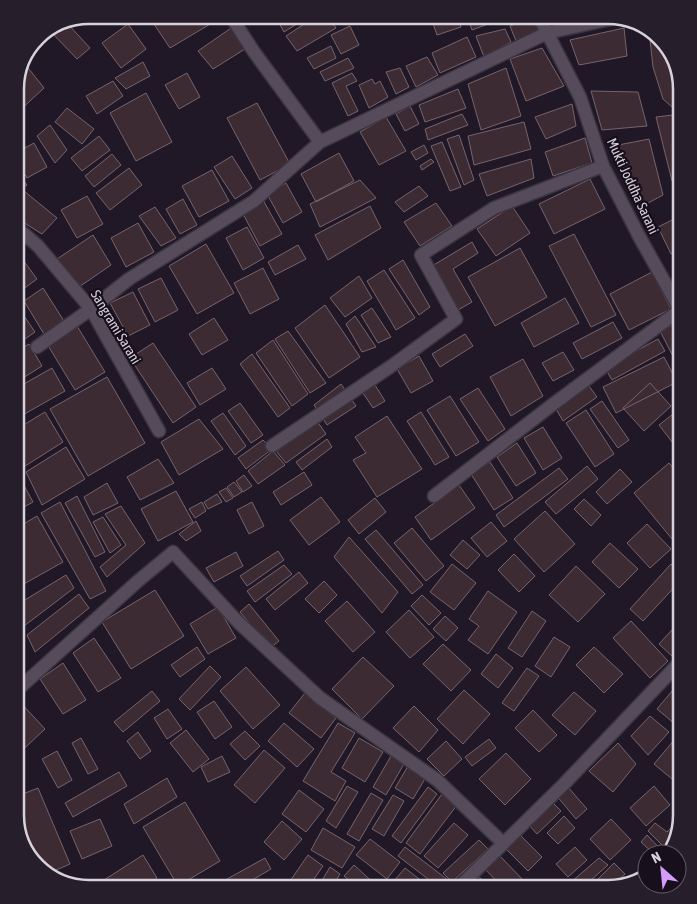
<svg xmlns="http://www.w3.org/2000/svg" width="697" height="904" font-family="'Asap Condensed',sans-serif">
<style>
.building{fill:#3d2b33;stroke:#77636c}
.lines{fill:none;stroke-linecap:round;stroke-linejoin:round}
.minor-casing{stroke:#3b3540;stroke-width:15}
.tertiary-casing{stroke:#3b3540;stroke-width:15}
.minor{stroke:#554b5b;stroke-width:12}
.tertiary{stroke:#554b5b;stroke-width:12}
.labels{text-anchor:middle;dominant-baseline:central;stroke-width:4.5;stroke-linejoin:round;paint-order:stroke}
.street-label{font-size:14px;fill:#d7d1db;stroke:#170f1c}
.rim{fill:none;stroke:#d7d1db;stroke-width:2.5}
</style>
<rect width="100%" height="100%" fill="#201826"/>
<path class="building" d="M 169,15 L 221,15 L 222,17 L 170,48 L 154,24 Z
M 292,15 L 311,15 L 284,32 L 279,23 Z
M 318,15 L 327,15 L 336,28 L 297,51 L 286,36 Z
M 430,15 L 457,15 L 461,27 L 437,35 Z
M 467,15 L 503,15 L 504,18 L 472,30 Z
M 533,17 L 539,31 L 516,41 L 510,26 Z
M 67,23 L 90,48 L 77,59 L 52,33 Z
M 128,24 L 146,49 L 121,68 L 102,43 Z
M 350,26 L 359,45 L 341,54 L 331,35 Z
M 231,28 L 245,49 L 213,69 L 198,51 Z
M 624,28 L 627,56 L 579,65 L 570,40 Z
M 505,29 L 511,42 L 484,57 L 476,36 Z
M 655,34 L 670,48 L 682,89 L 682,103 L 672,107 L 663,99 L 653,67 L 650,40 Z
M 467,37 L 476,57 L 440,73 L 432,53 Z
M 331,46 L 336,58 L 314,69 L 307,58 Z
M 542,48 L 564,86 L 526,101 L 510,59 Z
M 427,57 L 438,75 L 416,87 L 406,66 Z
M 348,58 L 354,68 L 325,81 L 320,72 Z
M 143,62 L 150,76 L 126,89 L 115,78 Z
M 25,64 L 44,88 L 17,113 L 15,110 L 15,84 Z
M 400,68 L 409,87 L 396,94 L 386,72 Z
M 506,68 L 521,116 L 481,130 L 468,84 Z
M 187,73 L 200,97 L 179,109 L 165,85 Z
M 352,73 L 357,81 L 346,86 L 358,111 L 348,116 L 332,83 Z
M 372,79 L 375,84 L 380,81 L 388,97 L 369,108 L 359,85 Z
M 113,81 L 123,96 L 97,114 L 86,96 Z
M 458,89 L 466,108 L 425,122 L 419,105 Z
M 591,91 L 638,92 L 647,126 L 602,130 Z
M 146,93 L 172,142 L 136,161 L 110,113 Z
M 257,103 L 290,164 L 260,180 L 227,118 Z
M 572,104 L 576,126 L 546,139 L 535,117 Z
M 410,106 L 419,124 L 405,131 L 396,114 Z
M 67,108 L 94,129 L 82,144 L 55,122 Z
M 462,114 L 468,125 L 428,140 L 425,129 Z
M 682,114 L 682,179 L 672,181 L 656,117 Z
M 386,117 L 406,151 L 379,165 L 360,132 Z
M 524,122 L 531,149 L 474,165 L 468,136 Z
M 50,125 L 67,150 L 55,163 L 37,136 Z
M 459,135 L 474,180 L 464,185 L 447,139 Z
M 99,136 L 110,150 L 82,171 L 71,158 Z
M 585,138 L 592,163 L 553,176 L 545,152 Z
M 649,139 L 663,195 L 639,208 L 608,147 Z
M 442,142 L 461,187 L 450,191 L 431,146 Z
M 34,143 L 47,167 L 27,178 L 15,157 L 15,153 Z
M 424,145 L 428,153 L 416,160 L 411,152 Z
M 339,153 L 354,181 L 316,202 L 301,174 Z
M 112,154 L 121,165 L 94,187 L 85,176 Z
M 232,156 L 252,188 L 235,199 L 214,167 Z
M 431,159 L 434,162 L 422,170 L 420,166 Z
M 531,159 L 534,178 L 487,196 L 479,174 Z
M 129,168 L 142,185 L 110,210 L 96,193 Z
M 15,169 L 27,185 L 15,193 Z
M 212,170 L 229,201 L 199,217 L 182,186 Z
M 590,179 L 605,209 L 554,234 L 539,204 Z
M 360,180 L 376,198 L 320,227 L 310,204 Z
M 286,183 L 302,212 L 283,223 L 267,194 Z
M 419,186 L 428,196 L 404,212 L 395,202 Z
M 24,191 L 57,218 L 42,234 L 15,217 L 15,199 Z
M 87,196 L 103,224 L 77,238 L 61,210 Z
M 183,199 L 197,225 L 180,234 L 166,209 Z
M 263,200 L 282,234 L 260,246 L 242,212 Z
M 436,203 L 452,226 L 420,246 L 404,222 Z
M 370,206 L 381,228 L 328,260 L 315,235 Z
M 512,206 L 530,233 L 496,256 L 477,229 Z
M 155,207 L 176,238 L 161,246 L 139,216 Z
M 682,215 L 682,249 L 671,254 L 658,227 Z
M 138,223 L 154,252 L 126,267 L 111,238 Z
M 247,227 L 264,258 L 243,270 L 226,238 Z
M 574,234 L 616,315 L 591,327 L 549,246 Z
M 93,235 L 111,265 L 79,287 L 57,259 Z
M 472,242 L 478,253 L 453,269 L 472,302 L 458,310 L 432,266 Z
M 206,244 L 234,293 L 197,314 L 169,266 Z
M 298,245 L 306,259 L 275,275 L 268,262 Z
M 520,248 L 547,297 L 495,326 L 468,277 Z
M 15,249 L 37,279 L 15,295 Z
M 403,260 L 430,307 L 419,315 L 389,269 Z
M 263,268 L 279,299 L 250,314 L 234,283 Z
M 384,270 L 415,318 L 396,330 L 367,281 Z
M 652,272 L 671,309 L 629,330 L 610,294 Z
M 359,276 L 372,298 L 345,317 L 330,298 Z
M 161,278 L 178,310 L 155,322 L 138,289 Z
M 43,288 L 64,321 L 44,334 L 24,301 Z
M 133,292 L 150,325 L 128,336 L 110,303 Z
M 565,298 L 579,323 L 534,347 L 521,323 Z
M 325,305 L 360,357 L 329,378 L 295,328 Z
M 18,307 L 35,332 L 15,346 L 15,309 Z
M 372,308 L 391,337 L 378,343 L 361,315 Z
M 355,316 L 376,347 L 362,352 L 346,324 Z
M 214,318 L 228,340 L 202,355 L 189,334 Z
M 613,322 L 622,338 L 582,359 L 573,343 Z
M 673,325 L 682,342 L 682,374 L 660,331 Z
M 77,326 L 105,372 L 75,390 L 47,344 Z
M 288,331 L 326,383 L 310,393 L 275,339 Z
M 465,334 L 473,346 L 440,367 L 432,354 Z
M 658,339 L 665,351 L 612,380 L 605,368 Z
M 273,340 L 308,394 L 292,406 L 256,353 Z
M 153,343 L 196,407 L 173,423 L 130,358 Z
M 29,344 L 42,366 L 15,383 L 15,352 Z
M 563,352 L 574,370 L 553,381 L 542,363 Z
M 252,354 L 290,408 L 278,417 L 240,364 Z
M 419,356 L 433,381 L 411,393 L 397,369 Z
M 664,357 L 677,382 L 616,413 L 603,387 Z
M 523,359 L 543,396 L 511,416 L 490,377 Z
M 52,368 L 65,391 L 21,416 L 15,405 L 15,389 Z
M 212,368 L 226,389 L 200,405 L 187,383 Z
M 107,377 L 145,443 L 88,476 L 50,409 Z
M 650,383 L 671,406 L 644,431 L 623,408 Z
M 341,384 L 356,406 L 327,425 L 314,405 Z
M 375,385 L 385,401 L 373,408 L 363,393 Z
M 589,386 L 597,397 L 563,421 L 556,409 Z
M 478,388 L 505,429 L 488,441 L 460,399 Z
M 450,396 L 479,442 L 456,456 L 427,410 Z
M 602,401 L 629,440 L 618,448 L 590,409 Z
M 240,403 L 263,435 L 251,443 L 228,411 Z
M 682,407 L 682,455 L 659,425 Z
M 586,410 L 614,454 L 595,467 L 566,423 Z
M 45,412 L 63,442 L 22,468 L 15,455 L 15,430 Z
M 421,412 L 449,457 L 435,465 L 407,421 Z
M 223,413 L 246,446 L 235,455 L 211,421 Z
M 387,416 L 422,469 L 377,497 L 353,460 L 366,453 L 355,437 Z
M 199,419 L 223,449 L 179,475 L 161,442 Z
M 317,421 L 326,434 L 286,463 L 276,451 Z
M 543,427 L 562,458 L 543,470 L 524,438 Z
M 327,439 L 332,447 L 302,470 L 296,462 Z
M 263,440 L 272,449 L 246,469 L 238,458 Z
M 517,443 L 536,473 L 516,486 L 497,457 Z
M 66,447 L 85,479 L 42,505 L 26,472 Z
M 273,451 L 285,465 L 258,484 L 248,471 Z
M 158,459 L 174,483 L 140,500 L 127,477 Z
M 490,462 L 513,498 L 494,510 L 471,474 Z
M 669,463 L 682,478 L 682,551 L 634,493 Z
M 587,466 L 598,479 L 556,514 L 545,502 Z
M 559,468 L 568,479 L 504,527 L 496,515 Z
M 15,469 L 33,502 L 15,512 Z
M 620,469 L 632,482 L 607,504 L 596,492 Z
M 304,472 L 312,485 L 281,505 L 273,492 Z
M 244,475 L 252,486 L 243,492 L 236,481 Z
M 234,482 L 242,492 L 234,497 L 227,487 Z
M 107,483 L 118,503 L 93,515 L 84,497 Z
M 459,485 L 475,508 L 431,540 L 415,517 Z
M 226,488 L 233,498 L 226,502 L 219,492 Z
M 176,491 L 193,522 L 158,541 L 141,509 Z
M 217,494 L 222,502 L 208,509 L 204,502 Z
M 77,496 L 105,552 L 95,557 L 65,503 Z
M 321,497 L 340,522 L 309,545 L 290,520 Z
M 375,498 L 386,512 L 359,534 L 348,520 Z
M 584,499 L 601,515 L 591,526 L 574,509 Z
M 60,502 L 106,591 L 90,599 L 41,513 Z
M 202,502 L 206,511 L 195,518 L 189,509 Z
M 252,502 L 264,526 L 249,534 L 237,510 Z
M 121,506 L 145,543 L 107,577 L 100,567 L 126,545 L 105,514 Z
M 545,511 L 575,544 L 544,572 L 514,539 Z
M 37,516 L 63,562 L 15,589 L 15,529 Z
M 103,517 L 121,545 L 110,553 L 93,522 Z
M 196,521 L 201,531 L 186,541 L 179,534 Z
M 491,522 L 507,541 L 487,557 L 471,538 Z
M 647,524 L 671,549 L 650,568 L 627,543 Z
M 412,528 L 444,566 L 426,581 L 394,543 Z
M 376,530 L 423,585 L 412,594 L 365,539 Z
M 349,537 L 398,592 L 382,613 L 334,557 Z
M 463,540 L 480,555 L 467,569 L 450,555 Z
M 610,543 L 638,569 L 619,588 L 592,562 Z
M 278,551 L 284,560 L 247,586 L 240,576 Z
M 236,552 L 243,566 L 214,582 L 206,568 Z
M 514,554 L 535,576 L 519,592 L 498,570 Z
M 452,564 L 476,583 L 454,610 L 430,592 Z
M 671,564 L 682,575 L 682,579 L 643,621 L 630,609 Z
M 284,565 L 292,574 L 255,602 L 247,591 Z
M 576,566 L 605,594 L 578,622 L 549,595 Z
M 299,572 L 308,583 L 275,610 L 266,599 Z
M 66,575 L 74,588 L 24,626 L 15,613 L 15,606 Z
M 324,581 L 337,595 L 319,613 L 305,599 Z
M 155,590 L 184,636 L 131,669 L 102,622 Z
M 488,591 L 517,612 L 488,654 L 468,640 L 479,626 L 469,619 Z
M 79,594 L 89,608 L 35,652 L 27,635 Z
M 422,595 L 441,613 L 429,625 L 411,606 Z
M 347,601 L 375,632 L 353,652 L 325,621 Z
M 249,604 L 279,641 L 270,648 L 240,612 Z
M 218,607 L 236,638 L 208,654 L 190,624 Z
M 409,610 L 434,637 L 410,658 L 386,632 Z
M 532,611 L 546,621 L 522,657 L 508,648 Z
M 445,616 L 458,628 L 446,641 L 433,629 Z
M 682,619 L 682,647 L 673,657 L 659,644 Z
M 631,621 L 668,661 L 650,678 L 613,638 Z
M 554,637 L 570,647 L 551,677 L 535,666 Z
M 94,638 L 121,678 L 98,692 L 73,653 Z
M 443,644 L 471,670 L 451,691 L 423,664 Z
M 15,647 L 25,666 L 15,673 Z
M 197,647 L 205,659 L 180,677 L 171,665 Z
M 594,647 L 623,674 L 604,693 L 576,665 Z
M 496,654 L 513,668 L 498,688 L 481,674 Z
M 363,657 L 394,686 L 362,719 L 332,689 Z
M 63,663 L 86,700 L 63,714 L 40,679 Z
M 210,666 L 221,677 L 190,710 L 179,699 Z
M 246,667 L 280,705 L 253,729 L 220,691 Z
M 527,668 L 539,676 L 514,711 L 502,703 Z
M 682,679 L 682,730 L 657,709 Z
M 464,690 L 490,714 L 463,744 L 437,719 Z
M 152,691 L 160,701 L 123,732 L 114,722 Z
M 574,692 L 596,711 L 575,735 L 552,715 Z
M 305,693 L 336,718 L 321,738 L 289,713 Z
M 19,701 L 45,729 L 15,757 L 15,705 Z
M 214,701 L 232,727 L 215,739 L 197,712 Z
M 414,706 L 438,730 L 419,752 L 393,728 Z
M 168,709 L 182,729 L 167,739 L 154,718 Z
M 533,710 L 557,735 L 539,752 L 515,728 Z
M 650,716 L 669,732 L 648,755 L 631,736 Z
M 284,723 L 314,749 L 297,767 L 268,741 Z
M 338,723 L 355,733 L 331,772 L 346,781 L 335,801 L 303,781 Z
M 186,730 L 209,759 L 193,772 L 170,743 Z
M 245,731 L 260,746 L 245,760 L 230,744 Z
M 138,732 L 151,751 L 140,759 L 127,741 Z
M 81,738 L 98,769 L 88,774 L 72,743 Z
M 359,738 L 383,752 L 365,782 L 342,768 Z
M 489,739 L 496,748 L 472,766 L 465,757 Z
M 675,739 L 682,744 L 682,780 L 678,784 L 654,764 Z
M 446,741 L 462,759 L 444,776 L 427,759 Z
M 618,743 L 636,764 L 613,792 L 589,771 Z
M 264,750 L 285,768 L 255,803 L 234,785 Z
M 57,751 L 72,780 L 58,788 L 42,759 Z
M 506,753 L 531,779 L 505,805 L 479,779 Z
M 222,756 L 230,772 L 208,782 L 201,767 Z
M 391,756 L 404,764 L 386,795 L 373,787 Z
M 408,766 L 426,777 L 413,799 L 395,788 Z
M 15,769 L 24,781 L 15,788 Z
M 119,772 L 127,786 L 73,817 L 65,803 Z
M 167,778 L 177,797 L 134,824 L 124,804 Z
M 347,786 L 358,792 L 336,828 L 326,821 Z
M 567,786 L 587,809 L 576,819 L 556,795 Z
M 654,786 L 670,805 L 646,826 L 630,808 Z
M 428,787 L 437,794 L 401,843 L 392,836 Z
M 38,788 L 70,864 L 47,874 L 38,866 L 15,812 L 15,797 Z
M 299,790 L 324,809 L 306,832 L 282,814 Z
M 371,793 L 383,800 L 359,841 L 347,834 Z
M 442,794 L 457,805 L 420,854 L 406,843 Z
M 393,795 L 404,801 L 384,836 L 372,829 Z
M 682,795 L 682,806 L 676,802 Z
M 551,801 L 561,811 L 537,834 L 528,824 Z
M 185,802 L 220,861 L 178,886 L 143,827 Z
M 564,816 L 575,828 L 558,844 L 547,833 Z
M 682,816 L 672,852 L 671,854 L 648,831 L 655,823 L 667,832 Z
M 100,819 L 112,846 L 82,859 L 70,831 Z
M 611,819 L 631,840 L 610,860 L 590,839 Z
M 282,821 L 302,839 L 284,860 L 264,842 Z
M 454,823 L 468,835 L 438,868 L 424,856 Z
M 323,828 L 355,847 L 342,868 L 311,850 Z
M 520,835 L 542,857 L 528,871 L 506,849 Z
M 647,835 L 664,853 L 663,854 L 654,854 L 641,842 Z
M 370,839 L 400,862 L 387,879 L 356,855 Z
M 479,840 L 488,849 L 452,882 L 443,873 Z
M 23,843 L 33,861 L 27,856 Z
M 405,847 L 448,880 L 441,889 L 398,856 Z
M 575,847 L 587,860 L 568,877 L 556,864 Z
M 143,855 L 157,878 L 143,889 L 90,889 Z
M 308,855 L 323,866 L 307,889 L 295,889 L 288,884 Z
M 499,855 L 525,882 L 517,889 L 504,889 L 484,868 Z
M 265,858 L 271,869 L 237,889 L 209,889 Z
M 599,858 L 608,865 L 581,889 L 563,889 Z
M 614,863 L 625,874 L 609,889 L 588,889 Z
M 354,865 L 378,887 L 377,889 L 360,889 L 344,876 Z
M 330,867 L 340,874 L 331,889 L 317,889 Z
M 405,868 L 432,889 L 404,889 L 394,881 Z
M 478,876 L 492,889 L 465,889 Z
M 548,880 L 557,889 L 539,889 Z"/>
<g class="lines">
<g class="minor-casing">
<path id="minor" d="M 230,15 L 254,52 L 320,142 L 547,33 L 620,17
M 15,226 L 38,246 L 91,309 L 159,431
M 37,347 L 91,309 L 129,279 L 254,201 L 320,142
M 272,446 L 390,367 L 456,319 L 421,255 L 494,208 L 603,166
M 434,496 L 552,405 L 680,310
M 15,692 L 138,581 L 173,552 L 238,622 L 320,698 L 437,780 L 503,843
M 457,889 L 565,783 L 682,660"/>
</g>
<g class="tertiary-casing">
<path id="tertiary" d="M 538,15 L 580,97 L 603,166 L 640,238 L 682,313"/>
</g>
<use href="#minor" class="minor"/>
<use href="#tertiary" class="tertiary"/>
</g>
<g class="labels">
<g class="street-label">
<text transform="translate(633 186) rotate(65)">Mukti Joddha Sarani</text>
<text transform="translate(116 327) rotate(59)">Sangrami Sarani</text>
</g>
</g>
<path d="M0 0H697V904H0ZM89 24H608A65 65 0 0 1 673 89V815A65 65 0 0 1 608 880H89A65 65 0 0 1 24 815V89A65 65 0 0 1 89 24Z" fill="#261f2b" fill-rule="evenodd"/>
<path class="rim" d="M89 24H608A65 65 0 0 1 673 89V815A65 65 0 0 1 608 880H89A65 65 0 0 1 24 815V89A65 65 0 0 1 89 24Z"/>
<g transform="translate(662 869) rotate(333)"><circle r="24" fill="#170f1c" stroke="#645d68"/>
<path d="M0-4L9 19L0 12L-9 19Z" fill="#d49cfb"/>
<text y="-8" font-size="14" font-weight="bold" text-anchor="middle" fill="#d7d1db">N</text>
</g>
</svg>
